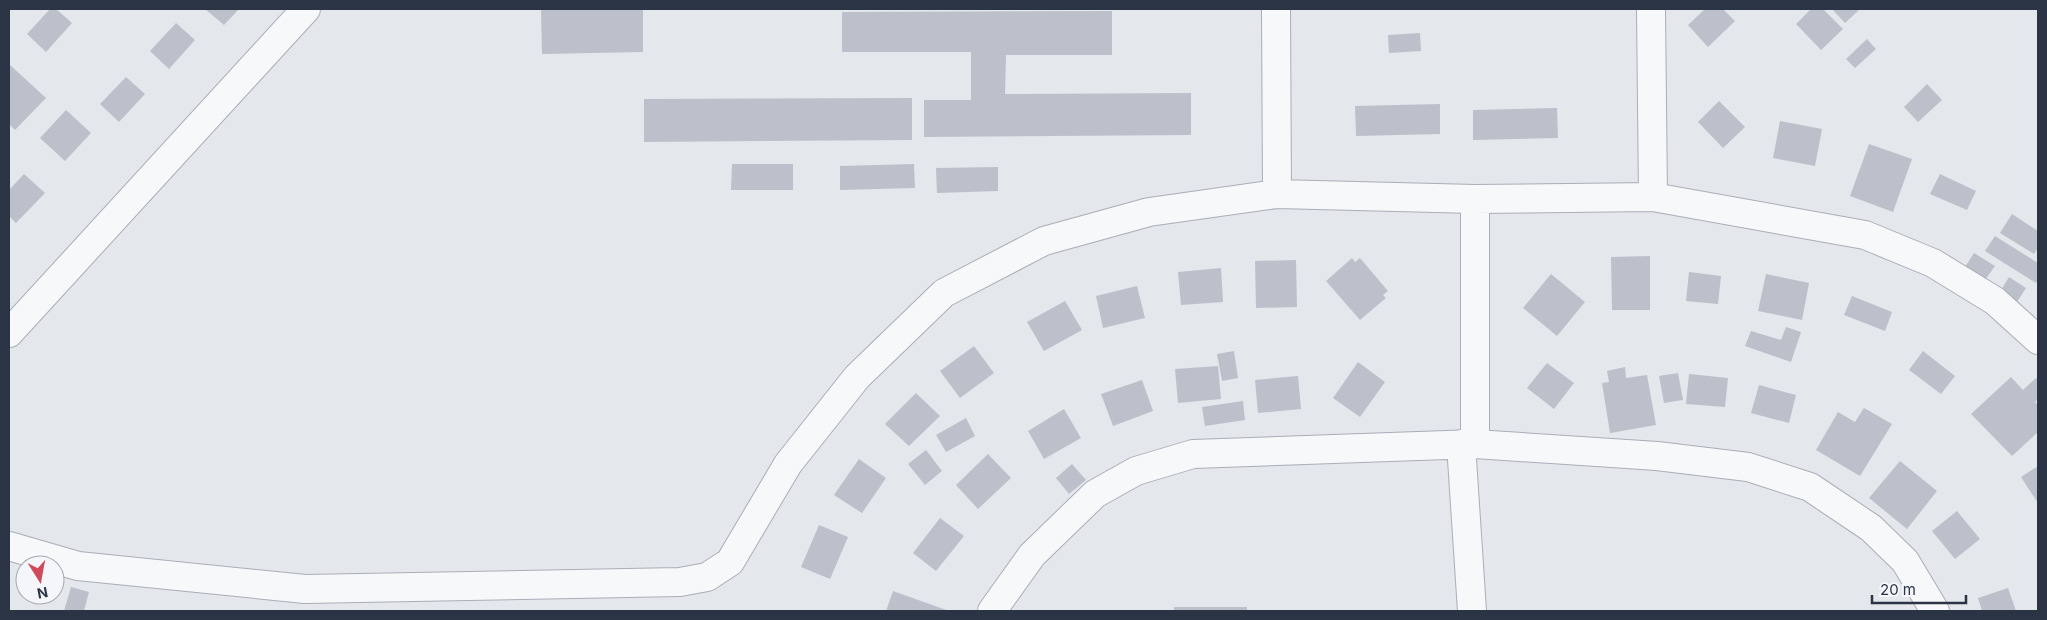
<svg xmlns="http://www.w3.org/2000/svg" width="2047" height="620" font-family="Inter,sans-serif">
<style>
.building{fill:#bbc0ca}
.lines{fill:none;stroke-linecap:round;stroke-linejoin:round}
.minor-casing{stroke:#a9aeb7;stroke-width:30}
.minor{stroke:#f7f8fa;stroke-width:28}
</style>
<rect width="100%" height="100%" fill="#e4e7ec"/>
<path class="building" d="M 50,9 L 56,9 L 72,23 L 46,52 L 27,34 Z
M 205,9 L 239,9 L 224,25 Z
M 541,9 L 643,9 L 643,52 L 542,54 Z
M 1705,9 L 1723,9 L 1735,21 L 1708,47 L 1688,25 Z
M 1811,9 L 1823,9 L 1843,29 L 1821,50 L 1796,24 Z
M 1832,9 L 1860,9 L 1845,23 Z
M 1112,11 L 1112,55 L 1006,55 L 1005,94 L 1191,93 L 1191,135 L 924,137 L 924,100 L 971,100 L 971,52 L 842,52 L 842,12 Z
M 176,23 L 195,40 L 169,69 L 150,51 Z
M 1420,33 L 1421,51 L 1389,53 L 1388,35 Z
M 1867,39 L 1876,49 L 1855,68 L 1846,59 Z
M 9,64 L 46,98 L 15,130 L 9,124 Z
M 126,77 L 145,94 L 119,122 L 100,104 Z
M 1927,84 L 1942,100 L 1918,122 L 1904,107 Z
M 912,98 L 912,140 L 644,142 L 644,99 Z
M 1719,101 L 1745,127 L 1723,148 L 1698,122 Z
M 1440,104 L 1440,134 L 1356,136 L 1355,106 Z
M 1557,108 L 1558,138 L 1473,140 L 1473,110 Z
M 66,110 L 91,133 L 65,161 L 40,138 Z
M 1780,121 L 1822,129 L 1815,166 L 1773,158 Z
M 1869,144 L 1912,159 L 1893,212 L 1850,196 Z
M 732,164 L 793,164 L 793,190 L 731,190 Z
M 914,164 L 915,188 L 840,190 L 840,166 Z
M 998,167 L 998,191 L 937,193 L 936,168 Z
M 24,174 L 45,193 L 16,223 L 9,216 L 9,190 Z
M 1940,174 L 1976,191 L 1967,210 L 1930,194 Z
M 2012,214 L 2038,231 L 2038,248 L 2034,254 L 2000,233 Z
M 1995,236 L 2038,263 L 2038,279 L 2036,283 L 1985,251 Z
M 1974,253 L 1995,266 L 1985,280 L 1965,267 Z
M 1650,256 L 1650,310 L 1612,310 L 1611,257 Z
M 1352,258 L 1355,262 L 1360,258 L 1388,291 L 1383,295 L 1386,298 L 1360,320 L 1326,281 Z
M 1296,260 L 1297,307 L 1256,308 L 1255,261 Z
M 1221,268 L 1223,302 L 1181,305 L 1178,272 Z
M 1689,272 L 1721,276 L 1718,304 L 1686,301 Z
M 1551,274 L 1585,302 L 1557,336 L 1523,308 Z
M 1766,274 L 1809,283 L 1802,320 L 1758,311 Z
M 2009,277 L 2026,288 L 2017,302 L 2000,292 Z
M 1137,286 L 1145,318 L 1103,328 L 1096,296 Z
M 1852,296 L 1892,312 L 1885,331 L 1844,315 Z
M 1065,301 L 1082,330 L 1044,351 L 1027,322 Z
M 1786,327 L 1801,332 L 1791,362 L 1745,346 L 1751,331 L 1781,340 Z
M 974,346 L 994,373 L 960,398 L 940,371 Z
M 1234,351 L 1238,378 L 1222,381 L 1217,354 Z
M 1923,351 L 1955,376 L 1941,394 L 1909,370 Z
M 1358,362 L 1385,382 L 1360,417 L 1333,398 Z
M 1547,363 L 1574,383 L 1554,409 L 1527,388 Z
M 1218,366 L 1221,399 L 1178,403 L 1175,369 Z
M 1625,367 L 1626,378 L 1647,375 L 1656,425 L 1610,433 L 1602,383 L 1609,382 L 1607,371 Z
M 1678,373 L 1683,400 L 1664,403 L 1659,376 Z
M 1689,374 L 1728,378 L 1725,407 L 1686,404 Z
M 1298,376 L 1301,409 L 1258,413 L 1255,380 Z
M 2011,377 L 2023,390 L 2036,378 L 2038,380 L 2038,399 L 2035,402 L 2038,405 L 2038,432 L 2012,456 L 1971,414 Z
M 1142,380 L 1153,411 L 1113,426 L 1101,394 Z
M 1759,385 L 1796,395 L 1789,423 L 1751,413 Z
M 916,393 L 940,416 L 909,446 L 885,424 Z
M 1243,401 L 1245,420 L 1205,426 L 1202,407 Z
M 1864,408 L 1892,424 L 1860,476 L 1816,450 L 1838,412 L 1855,422 Z
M 1064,409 L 1081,438 L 1044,459 L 1028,431 Z
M 966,418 L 975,436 L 946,452 L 936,435 Z
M 926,450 L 942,471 L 925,485 L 908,464 Z
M 988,454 L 1011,478 L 978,509 L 956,485 Z
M 859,459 L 886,478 L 862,513 L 834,495 Z
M 1900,461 L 1937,491 L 1907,529 L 1869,498 Z
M 1072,464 L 1086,480 L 1069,494 L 1056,478 Z
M 2038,466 L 2038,503 L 2021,477 Z
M 1957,511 L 1980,539 L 1955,559 L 1932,531 Z
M 940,518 L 964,536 L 936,571 L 913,553 Z
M 819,525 L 848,537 L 830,579 L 801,567 Z
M 71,587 L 89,592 L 84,611 L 64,611 Z
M 2008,588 L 2016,611 L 1982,611 L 1978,598 Z
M 893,591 L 949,611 L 886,611 Z
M 1174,607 L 1247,607 L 1247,611 L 1174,611 Z"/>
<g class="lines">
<g class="minor-casing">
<path id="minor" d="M 1276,9 L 1277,194
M 1651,9 L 1653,197
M 9,333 L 306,9
M 1461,444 L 1472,611
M 1475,444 L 1475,199
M 9,546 L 78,566 L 305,589 L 680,582 L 707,577 L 730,562 L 788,464 L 857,377 L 944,293 L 1044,241 L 1149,212 L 1277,194 L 1475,199 L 1653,197 L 1865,235 L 1933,263 L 1995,301 L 2038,340
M 992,611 L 1032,555 L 1095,494 L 1136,471 L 1193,454 L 1475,444 L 1657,456 L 1748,467 L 1810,487 L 1871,528 L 1905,561 L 1935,611"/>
</g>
<use href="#minor" class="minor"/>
</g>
<rect width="2047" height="620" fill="none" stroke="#2b3445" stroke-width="20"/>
<g transform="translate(40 580) rotate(169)"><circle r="24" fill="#f4f6f9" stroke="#a4a8b1"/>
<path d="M0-4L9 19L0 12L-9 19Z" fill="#d1495b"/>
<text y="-8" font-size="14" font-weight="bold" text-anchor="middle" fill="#2b3445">N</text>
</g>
<path d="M1872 595v8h94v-8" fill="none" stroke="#2b3445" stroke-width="2.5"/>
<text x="1880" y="595" font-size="15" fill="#2b3445" stroke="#f4f6f9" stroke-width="4" paint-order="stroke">20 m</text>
</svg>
